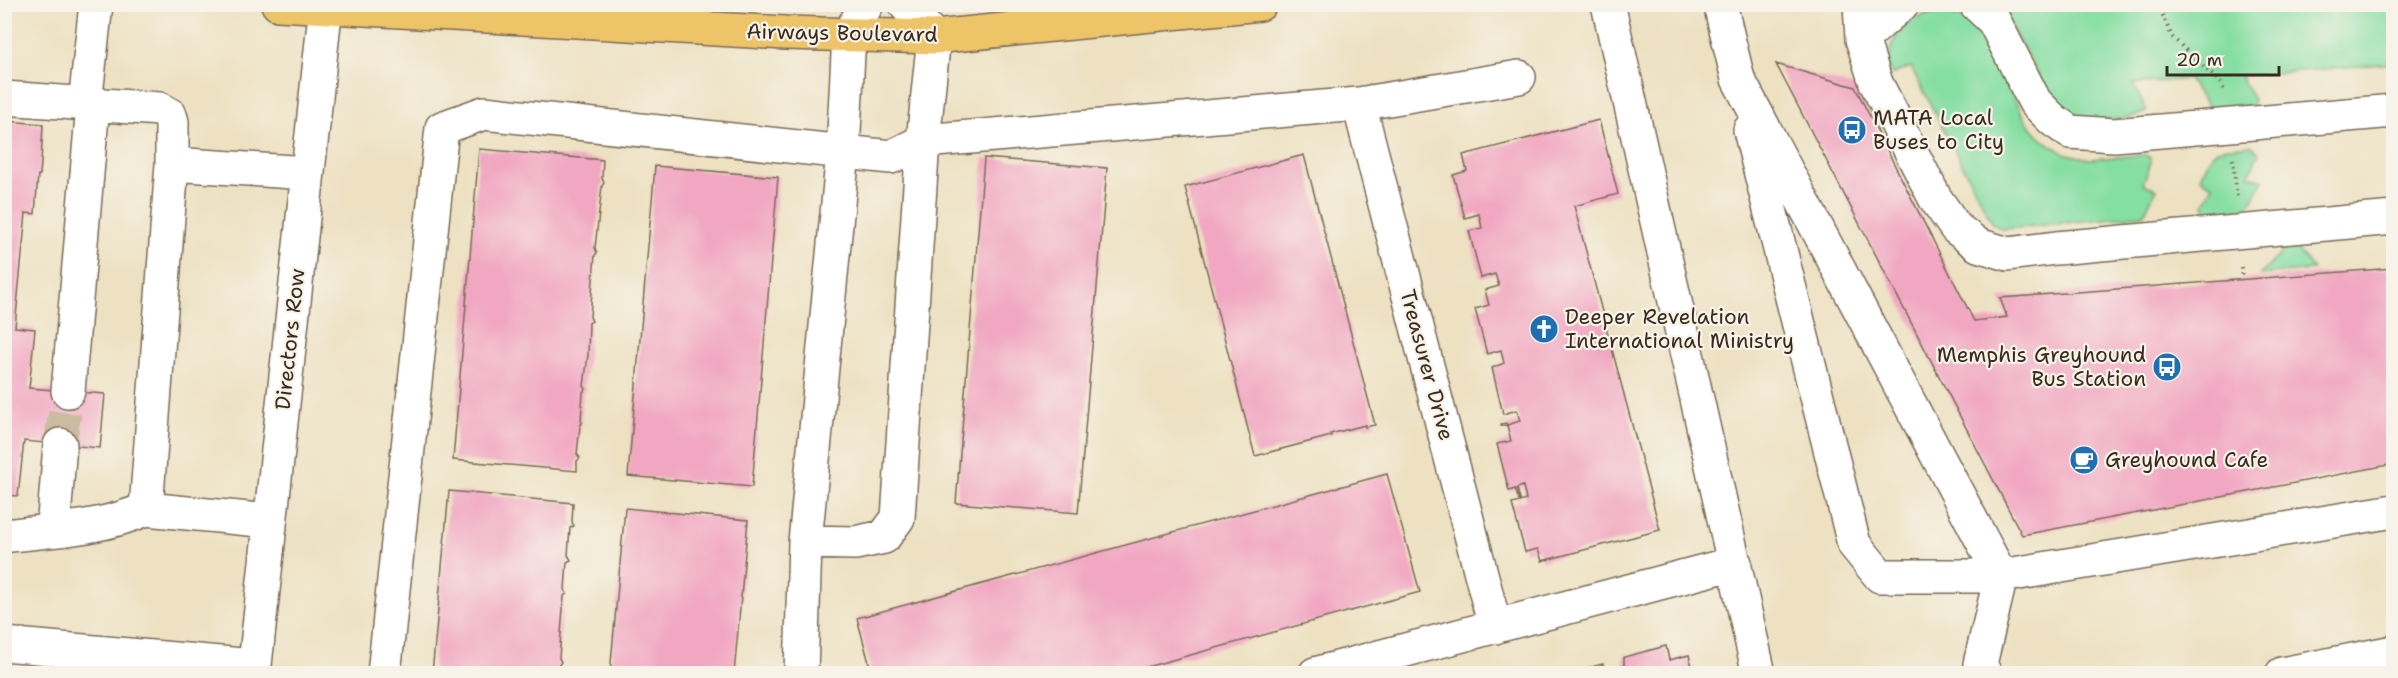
<svg xmlns="http://www.w3.org/2000/svg" width="2398" height="678" font-family="'Shantell Sans',sans-serif">
<style>
.green{fill:#85dea3;stroke:#608460;stroke-width:1.5}
.building{fill:#f1a6c1}
.lines{fill:none;stroke-linecap:round;stroke-linejoin:round}
.minor-tunnel{stroke:#c9bca1;stroke-width:33;stroke-dasharray:33 16;stroke-linecap:butt}
.minor-casing{stroke:#796a57;stroke-width:36}
.major-casing{stroke:#796a57;stroke-width:36}
.path{stroke:#796a57;stroke-width:4;stroke-dasharray:1.5 4.5;stroke-linecap:butt}
.minor{stroke:#fff;stroke-width:33}
.major{stroke:#eec469;stroke-width:33}
.labels{text-anchor:middle;dominant-baseline:central;stroke-width:4.5;stroke-linejoin:round;paint-order:stroke}
.street-label{font-size:21px;fill:#3b2a1e;stroke:#f7f3e8}
.poi-label{font-size:21px;fill:#3b2a1e;stroke:#f7f3e8;text-anchor:start}
</style>
<rect width="100%" height="100%" fill="#f7f3e8"/>
<filter id="ink" filterUnits="userSpaceOnUse"><feTurbulence type="fractalNoise" baseFrequency=".0167" numOctaves="2"/><feDisplacementMap in="SourceGraphic" scale="12" xChannelSelector="R" yChannelSelector="G"/><feConvolveMatrix kernelMatrix="1 2 1 2 8 2 1 2 1" color-interpolation-filters="sRGB"/></filter>
<filter id="wash" filterUnits="userSpaceOnUse"><feTurbulence type="fractalNoise" baseFrequency=".008" numOctaves="4" result="noise"/><feDisplacementMap in="SourceGraphic" scale="24" xChannelSelector="R" yChannelSelector="G"/><feGaussianBlur stdDeviation="1.35" result="paint"/><feColorMatrix in="noise" values="0 0 0 0 0 0 0 0 0 0 0 0 0 0 0 0 0 1.4 0 .05"/><feComposite in="paint" operator="in"/></filter>
<g filter="url(#wash)">
<rect width="100%" height="100%" fill="#ede1c2"/>
<path class="green" d="M 1999,5 L 2393,5 L 2393,63 L 2240,76 L 2254,100 L 2250,107 L 2219,110 L 2209,108 L 2188,79 L 2133,84 L 2147,111 C 2134,119 2093,123 2078,117 C 2067,114 2059,105 2051,98 Z
M 1942,12 L 1962,18 L 1977,30 L 2027,122 L 2043,140 L 2064,153 L 2089,159 L 2145,155 L 2150,158 L 2151,162 L 2143,184 L 2157,189 L 2143,215 L 2014,228 L 2002,229 L 1993,224 L 1911,67 L 1893,74 L 1889,70 C 1886,36 1909,15 1942,12 Z
M 2251,145 L 2259,153 L 2249,175 L 2263,180 C 2247,215 2248,208 2211,212 L 2207,210 L 2204,204 L 2213,185 L 2200,178 C 2216,143 2213,149 2251,145 Z
M 2289,245 L 2295,246 L 2313,270 L 2260,275 Z"/>
<g id="blocks">
<path class="building" d="M 1776,64 L 1855,87 L 1974,321 L 2007,317 L 2000,298 L 2394,268 L 2394,464 L 2022,535 Z
M 1599,120 L 1618,194 L 1574,206 L 1660,530 L 1542,561 L 1538,549 L 1525,552 L 1512,504 L 1526,500 L 1523,486 L 1517,488 L 1520,500 L 1519,501 L 1515,489 L 1509,491 L 1497,444 L 1511,441 L 1507,425 L 1501,426 L 1501,424 L 1506,423 L 1507,425 L 1520,421 L 1517,410 L 1503,414 L 1492,368 L 1504,363 L 1501,350 L 1487,354 L 1475,309 L 1489,305 L 1485,290 L 1499,286 L 1495,274 L 1481,278 L 1469,231 L 1482,228 L 1479,214 L 1465,218 L 1453,175 L 1467,171 L 1463,155 Z
M 6,121 L 43,124 L 41,163 L 40,175 L 38,175 L 35,214 L 26,213 L 15,327 L 35,329 L 29,388 L 105,394 L 100,448 L 24,441 L 18,496 L 4,495 L 4,140 Z
M 479,149 L 603,160 L 602,178 L 604,183 L 602,186 L 595,248 L 597,253 L 595,255 L 590,317 L 592,321 L 589,323 L 588,355 L 584,386 L 586,389 L 583,392 L 581,420 L 582,423 L 580,426 L 577,454 L 580,458 L 577,461 L 577,471 L 453,460 Z
M 1304,155 L 1375,425 L 1365,427 L 1365,425 L 1330,434 L 1331,436 L 1255,456 L 1185,187 Z
M 984,158 L 1107,168 L 1078,513 L 956,503 Z
M 655,166 L 778,177 L 752,487 L 628,476 Z
M 1387,474 L 1420,592 L 1121,674 L 872,674 L 857,618 Z
M 449,491 L 573,503 L 572,522 L 574,526 L 570,528 L 568,555 L 571,560 L 567,562 L 565,590 L 567,594 L 564,596 L 559,658 L 561,662 L 558,666 L 557,674 L 432,674 Z
M 625,508 L 748,520 L 734,674 L 610,674 Z
M 1666,646 L 1669,660 L 1689,655 L 1694,674 L 1609,674 L 1624,669 L 1624,657 Z
M 1603,664 L 1608,674 L 1569,674 L 1569,673 Z"/>
</g>
</g>
<g filter="url(#ink)">
<use href="#blocks" fill-opacity="0" stroke="#796a57" stroke-width="1.5"/>
<g class="lines">
<path class="minor-tunnel" d="M 60,445 L 68,391"/>
<g class="minor-casing">
<path id="minor" d="M 1608,4 L 1759,674
M 1720,4 L 1738,79 L 2001,576 L 2394,511
M 1860,4 L 1862,39 L 1876,83 L 1935,198 L 1956,228 L 1978,245 L 2008,254 L 2056,248 L 2394,218
M 1976,4 L 1994,21 L 2035,102 L 2053,120 L 2070,132 L 2114,135 L 2394,111
M 1862,39 L 1902,4
M 4,98 L 160,109 L 170,115 L 172,122 L 172,164
M 85,104 L 96,4
M 1359,104 L 1495,627
M 1750,130 L 1854,544 L 1880,576 L 2001,576 L 1980,664 L 1985,674
M 68,391 L 93,105
M 270,521 L 146,509 L 172,164 L 308,173
M 53,530 L 60,445
M 4,536 C 52,530 101,529 146,509
M 805,542 L 855,543 L 884,537 L 898,518 L 923,141 L 934,37 L 905,4
M 4,644 L 254,666
M 254,674 L 326,4
M 384,674 L 442,128 L 484,113 L 891,157 L 923,141 L 1359,104 L 1519,77
M 801,674 L 805,542 L 843,152 L 849,34 L 867,4
M 1315,674 L 1735,563
M 2282,674 L 2394,652"/>
</g>
<g class="major-casing">
<path id="major" d="M 278,4 L 785,33 L 934,37 L 1260,4"/>
</g>
<path class="path" d="M 2158,4 L 2172,37 L 2220,82 L 2224,90
M 2233,159 L 2237,197
M 2241,267 L 2242,280"/>
<use href="#minor" class="minor"/>
<use href="#major" class="major"/>
</g>
</g>
<defs>
<g id="bus-disc" transform="scale(1.5)"><circle r="9.5" fill="#1f6fb2" stroke="#f7f3e8"/><path d="M-5-6H5V4H4V6H2V4H-2V6H-4V4H-5ZM-3.5-4V0h7V-4ZM-3.5 1.2v1.5H-2V1.2ZM2 1.2v1.5H3.5V1.2Z" fill="#fff"/></g>
<g id="church-disc" transform="scale(1.5)"><circle r="9.5" fill="#1f6fb2" stroke="#f7f3e8"/><path d="M-1.2-6h2.4v3.5h3.3v2.4h-3.3V6h-2.4V-.1h-3.3v-2.4h3.3Z" fill="#fff"/></g>
<g id="cafe-disc" transform="scale(1.5)"><circle r="9.5" fill="#1f6fb2" stroke="#f7f3e8"/><path d="M-5.5-4.5H6V0H3Q3 3.5 0 3.5H-2.5Q-5.5 3.5-5.5 0ZM3-3.2v2h1.7v-2ZM-6 4.5H4V6H-6Z" fill="#fff"/></g>
</defs>
<g fill-rule="evenodd">
<use href="#bus-disc" x="1852" y="130"/>
<use href="#church-disc" x="1544" y="329"/>
<use href="#bus-disc" x="2167" y="367"/>
<use href="#cafe-disc" x="2084" y="460"/>
</g>
<g class="labels">
<g class="street-label">
<text transform="translate(842 33) rotate(1)">Airways Boulevard</text>
<text transform="translate(290 339) rotate(-84)">Directors Row</text>
<text transform="translate(1427 365) rotate(75)">Treasurer Drive</text>
</g>
<g class="poi-label">
<text x="1873" y="118">MATA Local<tspan x="1873" dy="24">Buses to City</tspan></text>
<text x="1565" y="317">Deeper Revelation<tspan x="1565" dy="24">International Ministry</tspan></text>
<text x="2146" y="355" text-anchor="end">Memphis Greyhound<tspan x="2146" dy="24">Bus Station</tspan></text>
<text x="2105" y="460">Greyhound Cafe</text>
</g>
</g>
<rect width="2398" height="678" fill="none" stroke="#f7f3e8" stroke-width="24"/>
<path d="M2167 66v9h112v-9" fill="none" stroke="#3b2a1e" stroke-width="3"/>
<text x="2176" y="66" font-size="18" fill="#3b2a1e" stroke="#f7f3e8" stroke-width="4.5" paint-order="stroke">20 m</text>
</svg>
